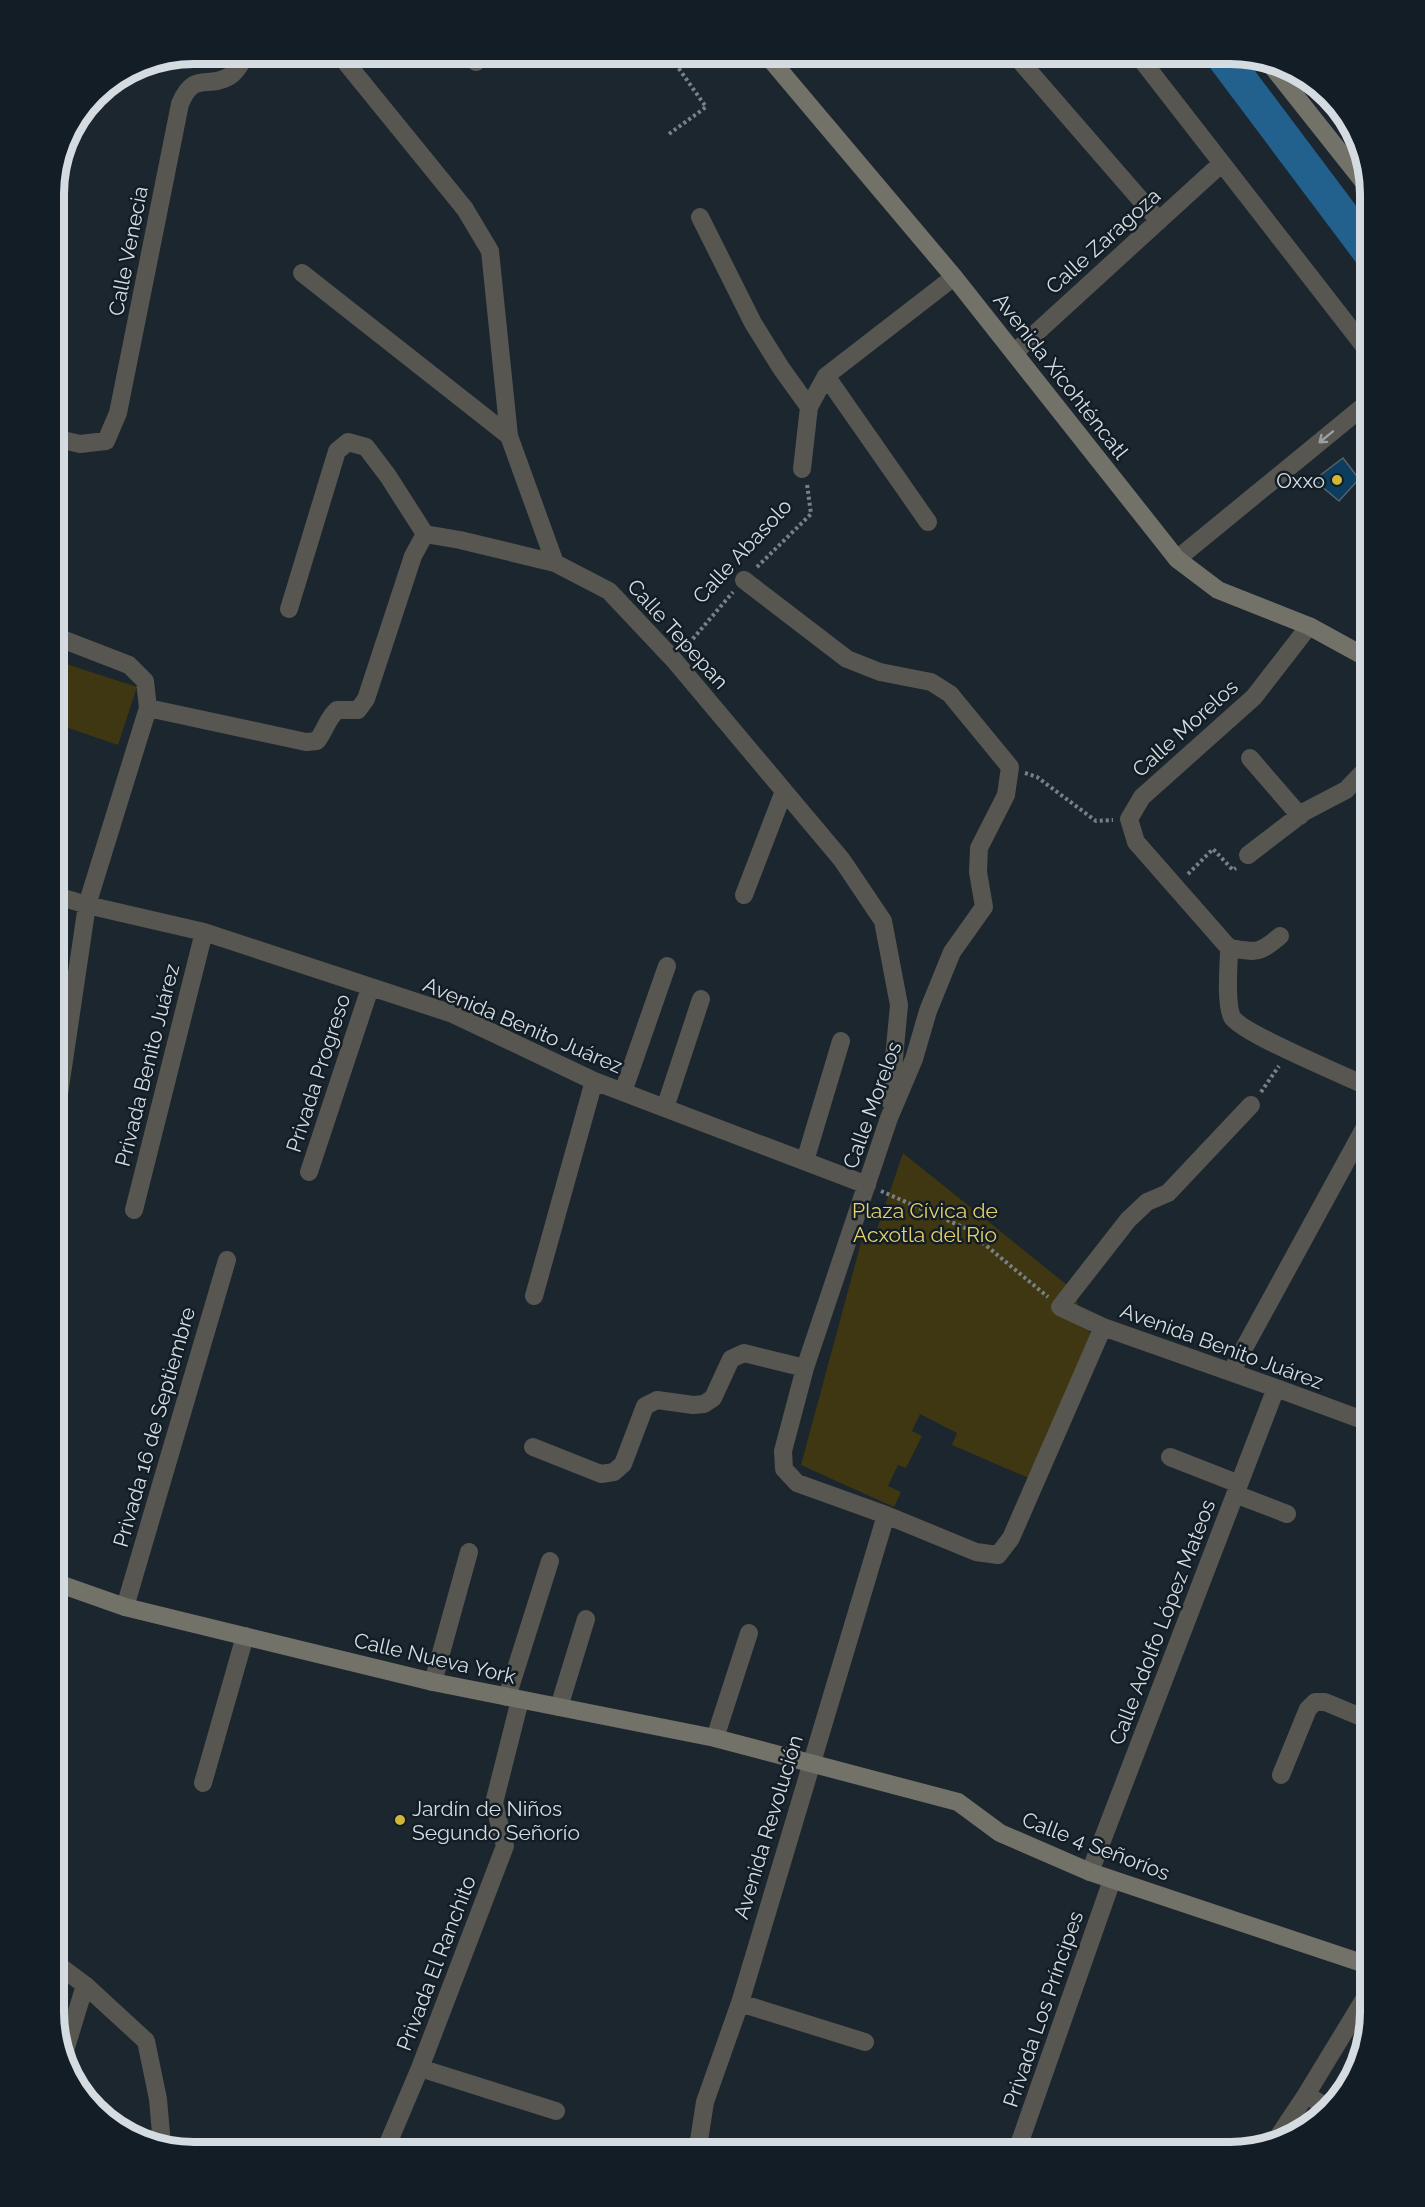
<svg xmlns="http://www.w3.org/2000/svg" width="1425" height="2207" font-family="Raleway,sans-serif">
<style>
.green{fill:#3f3711}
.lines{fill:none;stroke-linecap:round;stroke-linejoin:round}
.river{stroke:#22608d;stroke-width:34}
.building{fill:#0c3d5e;stroke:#55606a;stroke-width:1.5}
.path{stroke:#798188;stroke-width:4;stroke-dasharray:3 3;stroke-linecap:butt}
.street{stroke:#575650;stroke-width:18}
.secondary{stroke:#737268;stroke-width:18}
.oneway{stroke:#9ca0a0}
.poi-dot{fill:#d0b736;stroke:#131d25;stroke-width:2}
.labels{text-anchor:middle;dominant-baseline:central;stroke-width:5;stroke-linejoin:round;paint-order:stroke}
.street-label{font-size:21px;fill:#d5dce1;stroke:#131d25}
.poi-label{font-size:21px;fill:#d5dce1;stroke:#131d25;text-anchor:end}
.park-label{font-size:21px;fill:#e5d069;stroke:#131d25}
.rim{fill:none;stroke:#d5dce1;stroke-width:8}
</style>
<rect width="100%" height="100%" fill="#1c262e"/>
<path class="green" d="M 54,660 L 137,687 L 118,745 L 54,723 Z
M 903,1153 L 1072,1289 L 1088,1330 L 1093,1336 L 1031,1479 L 952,1445 L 957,1433 L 920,1414 L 912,1431 L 922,1436 L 906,1468 L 898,1465 L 888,1486 L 901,1492 L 894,1507 L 801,1465 L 862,1239 L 872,1244 Z"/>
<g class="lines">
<path class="river" d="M 1221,54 L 1371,254"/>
</g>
<path class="building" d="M 1343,458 L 1359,479 L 1339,501 L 1314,480 Z"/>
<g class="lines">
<path class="path" d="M 669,134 L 706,107 L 677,66 L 689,54
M 757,567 L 811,514 L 807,484
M 685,648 L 733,592
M 1025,773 L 1037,777 L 1096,821 L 1113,820
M 1188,874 L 1213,849 L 1233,870 L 1236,868
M 1261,1092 L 1279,1066
M 881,1191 L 965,1228 L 1048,1297"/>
<path class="street" d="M 339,54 L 465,209 L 490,251 L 509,436 L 555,563
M 1014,54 L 1159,221
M 1137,54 L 1371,355
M 476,62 L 482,54
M 700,217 L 753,323 L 781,368 L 809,407
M 302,273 L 509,436
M 1014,353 L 1222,163
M 826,376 L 928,522
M 54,438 L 80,444 L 106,441 L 118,413 L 180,104 C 194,70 207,90 230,76 C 237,72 242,61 247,54
M 802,469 L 809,407 L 826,376 L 954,277
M 425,534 L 460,540 L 555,563 L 609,591 L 674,660 L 842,860 L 883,921 L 899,1005 L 890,1101
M 1177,559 L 1371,400
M 744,580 L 847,659 L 880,672 L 931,682 L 950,694 L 1010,767 L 1006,795 L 979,848 L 978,872 L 984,907 L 952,952 L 928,1011 L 914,1059 L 889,1118 L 805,1368 L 783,1451 L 784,1469 L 797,1483 L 886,1515 L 976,1552 L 998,1555 L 1011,1538 L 1103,1327
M 289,609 L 337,451 L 348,442 L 366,447 L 388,476 L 425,534
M 148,708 L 306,742 L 317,741 C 325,731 327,719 337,710 L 358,710 L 366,699 L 413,556 L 425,534
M 1250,758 L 1300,816
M 1248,855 L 1304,812 L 1346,790 L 1371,764
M 54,895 L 87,905 L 204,932 L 453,1014 L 594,1081 L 867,1185
M 744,895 L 784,791
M 1229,948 L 1136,842 L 1129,819 L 1142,797 L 1254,697 L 1309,626
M 1229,948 C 1229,965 1225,1002 1232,1017 C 1241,1033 1348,1077 1371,1088
M 1229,948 C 1256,952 1258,955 1280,936
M 623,1092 L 667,966
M 1251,1105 L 1168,1193 L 1147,1202 L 1128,1220 L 1060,1307 L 1103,1327 L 1276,1388 L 1371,1423
M 665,1108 L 701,999
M 54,1128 L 87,905 L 148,708 L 145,681 L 129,665 L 54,636
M 805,1161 L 841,1041
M 309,1172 L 370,988
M 134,1210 L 204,932
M 534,1296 L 594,1081
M 1231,1372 L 1371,1116
M 533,1447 L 601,1474 L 614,1472 L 623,1464 L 645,1406 L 657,1400 L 693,1405 L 704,1404 L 713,1398 L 731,1359 L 744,1353 L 805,1368
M 1170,1457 L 1239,1484
M 1235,1494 L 1287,1514
M 125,1607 L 227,1260
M 54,1608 L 58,1584 L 54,1540
M 433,1682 L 469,1552
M 507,1697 L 550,1561
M 559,1707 L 586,1619
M 715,1738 L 749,1633
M 1281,1775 L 1308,1709 L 1315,1702 L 1325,1702 L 1371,1721
M 203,1783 L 245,1636
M 1090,1872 L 1276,1388
M 54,1962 L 85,1985 L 146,2041 L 158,2099 L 162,2145
M 740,2003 L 865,2042
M 64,2054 L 85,1985
M 420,2068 L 556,2111
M 1306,2095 L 1327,2107
M 1274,2143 L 1306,2095 L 1371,1988
M 384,2153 L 420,2068 L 505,1846 L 494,1803 L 520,1700
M 697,2153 L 705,2102 L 740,2003 L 886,1515
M 1016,2153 L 1112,1880"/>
<path class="secondary" d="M 766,54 L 954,277 L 1177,559 L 1218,590 L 1309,626 L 1371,660
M 1271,65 L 1370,190
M 54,1582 L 125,1607 L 433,1682 L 715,1738 L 958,1802 L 1000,1833 L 1090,1872 L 1371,1966"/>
</g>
<defs><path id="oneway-shaft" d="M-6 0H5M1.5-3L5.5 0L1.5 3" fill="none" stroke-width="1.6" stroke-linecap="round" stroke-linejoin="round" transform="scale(1.5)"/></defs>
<use class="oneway" href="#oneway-shaft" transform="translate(1326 437) rotate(141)"/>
<g class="poi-dot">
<circle cx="1337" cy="480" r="6"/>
<circle cx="400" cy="1820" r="6"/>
</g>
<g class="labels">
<g class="street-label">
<text transform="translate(1103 241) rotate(-42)">Calle Zaragoza</text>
<text transform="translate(128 251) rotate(-79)">Calle Venecia</text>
<text transform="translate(1061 376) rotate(52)">Avenida Xicohténcatl</text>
<text transform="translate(742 551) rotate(-47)">Calle Abasolo</text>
<text transform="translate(678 634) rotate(48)">Calle Tepepan</text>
<text transform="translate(1185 728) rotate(-42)">Calle Morelos</text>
<text transform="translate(523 1025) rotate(23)">Avenida Benito Juárez</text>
<text transform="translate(147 1065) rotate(-76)">Privada Benito Juárez</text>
<text transform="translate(318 1073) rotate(-72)">Privada Progreso</text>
<text transform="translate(872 1105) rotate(-70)">Calle Morelos</text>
<text transform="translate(1222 1346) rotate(20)">Avenida Benito Juárez</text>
<text transform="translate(154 1427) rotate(-74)">Privada 16 de Septiembre</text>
<text transform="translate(1162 1622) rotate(-69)">Calle Adolfo López Mateos</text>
<text transform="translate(435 1658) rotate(13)">Calle Nueva York</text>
<text transform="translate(768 1827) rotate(-73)">Avenida Revolución</text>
<text transform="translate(1096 1846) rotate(21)">Calle 4 Señoríos</text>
<text transform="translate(436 1963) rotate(-69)">Privada El Ranchito</text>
<text transform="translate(1043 2009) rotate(-71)">Privada Los Príncipes</text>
</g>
<g class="poi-label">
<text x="1325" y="480">Oxxo</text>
<text x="412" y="1808" text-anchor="start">Jardín de Niños<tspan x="412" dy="24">Segundo Señorío</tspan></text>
</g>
<g class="park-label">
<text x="925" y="1210">Plaza Cívica de<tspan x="925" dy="24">Acxotla del Río</tspan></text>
</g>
</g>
<path d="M0 0H1425V2207H0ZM194 64H1230A130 130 0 0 1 1360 194V2012A130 130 0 0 1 1230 2142H194A130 130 0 0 1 64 2012V194A130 130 0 0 1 194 64Z" fill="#131d25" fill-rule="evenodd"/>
<path class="rim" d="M194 64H1230A130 130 0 0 1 1360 194V2012A130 130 0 0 1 1230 2142H194A130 130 0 0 1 64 2012V194A130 130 0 0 1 194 64Z"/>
</svg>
